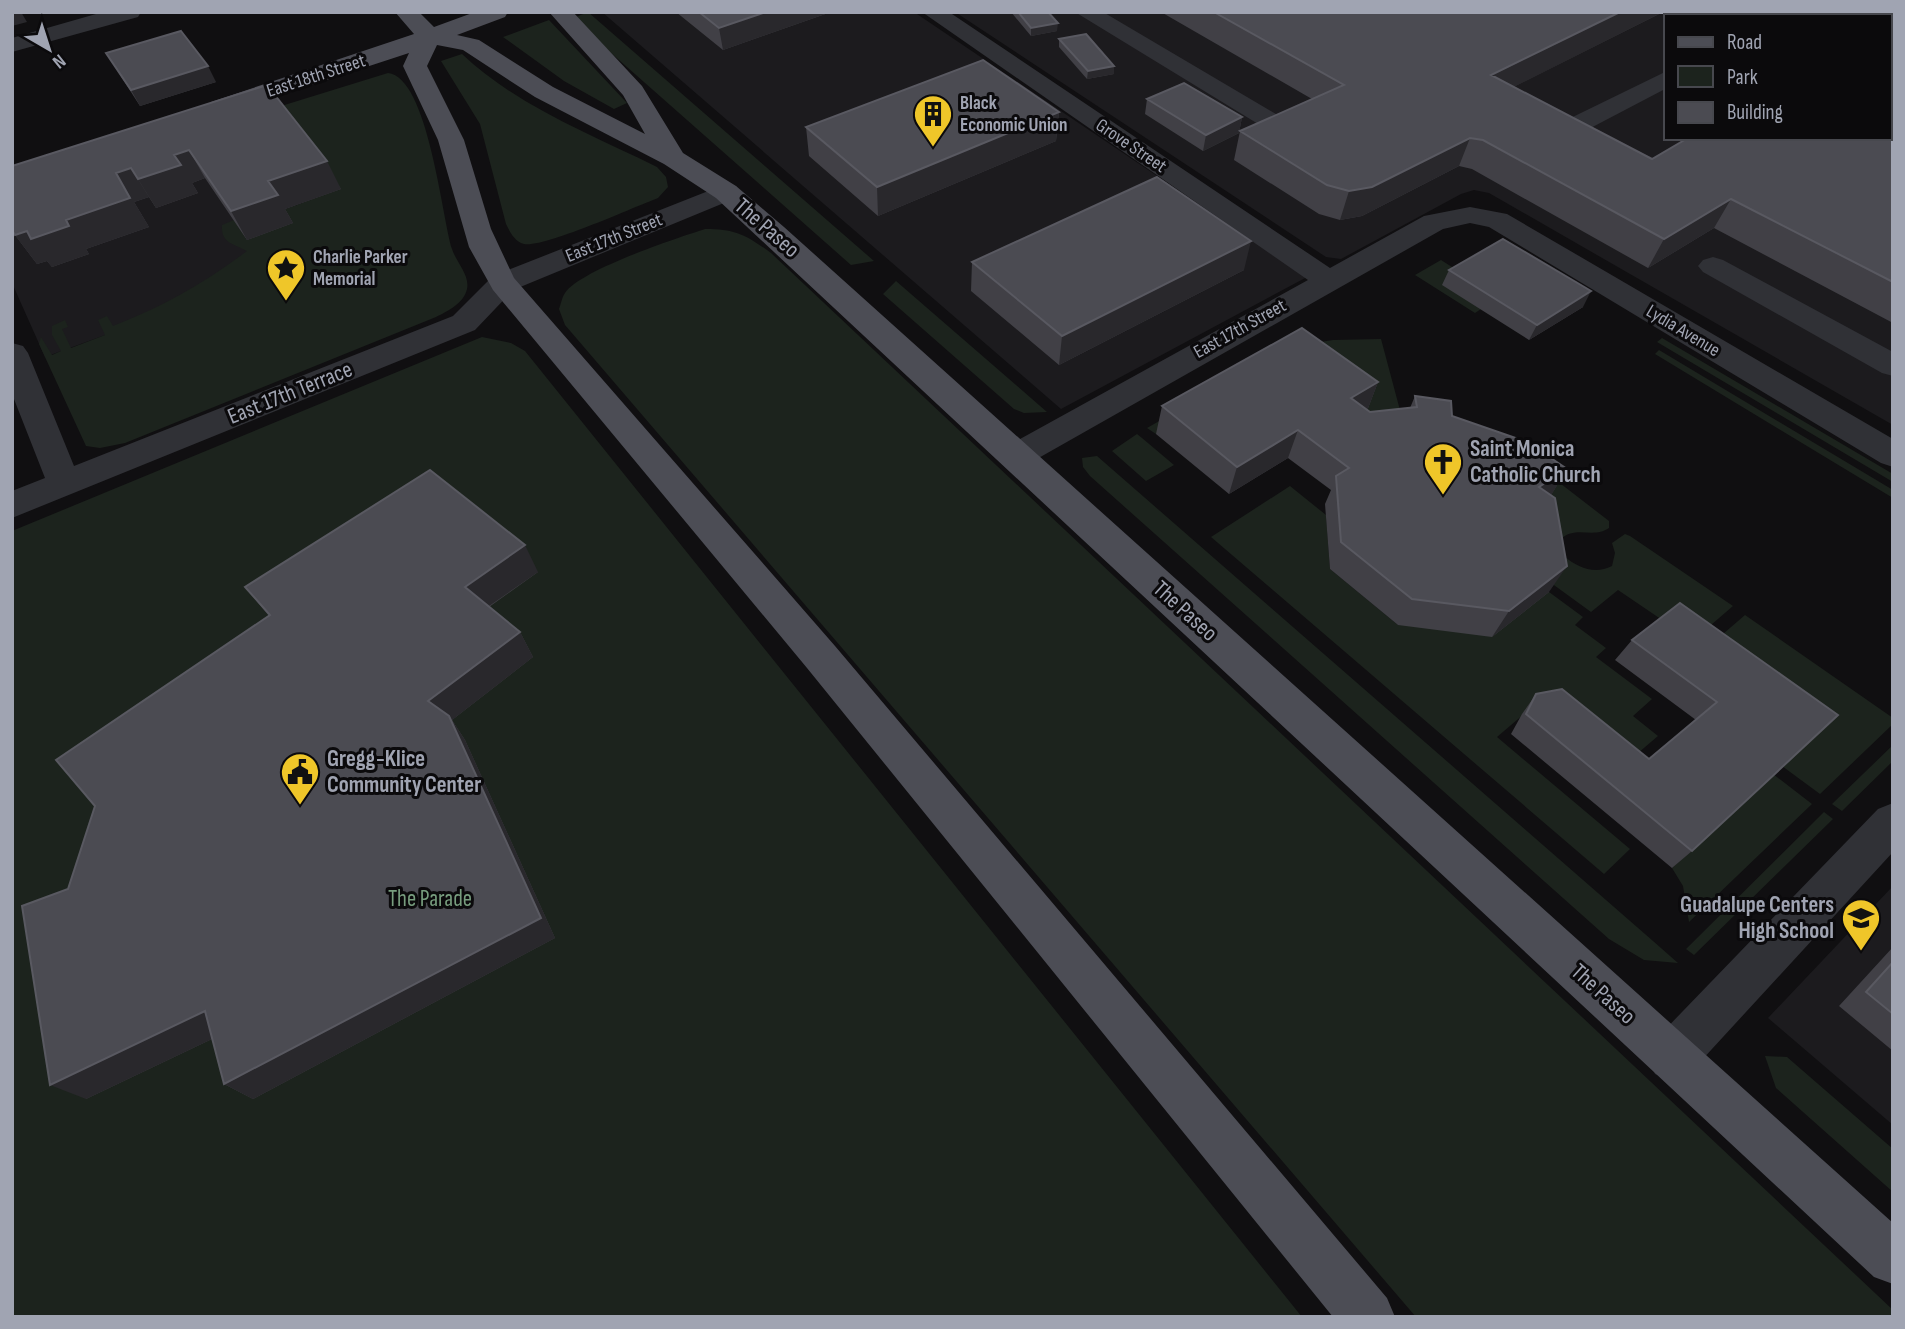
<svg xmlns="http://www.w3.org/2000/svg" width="1905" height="1329" font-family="'Sofia Sans Condensed',sans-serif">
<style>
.built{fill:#1c1b1e;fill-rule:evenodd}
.green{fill:#1c231d}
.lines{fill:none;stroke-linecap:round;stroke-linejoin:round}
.minor{fill:#303136;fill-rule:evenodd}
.major{fill:#4c4d55;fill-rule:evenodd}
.wall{fill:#414046}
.shaded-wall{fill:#29282c}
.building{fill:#4b4b52;stroke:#595961;stroke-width:2}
.labels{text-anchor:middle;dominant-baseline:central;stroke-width:6;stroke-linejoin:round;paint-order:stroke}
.far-street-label{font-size:19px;fill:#a0a4b2;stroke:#0b0a0c}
.far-poi-label{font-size:19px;font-weight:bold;fill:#a0a4b2;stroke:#0b0a0c;text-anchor:start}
.street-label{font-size:23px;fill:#a0a4b2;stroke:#0b0a0c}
.poi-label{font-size:23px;font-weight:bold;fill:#a0a4b2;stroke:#0b0a0c;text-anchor:start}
.park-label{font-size:23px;fill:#779d7e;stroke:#0b0a0c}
</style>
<rect width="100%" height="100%" fill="#100f11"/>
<path class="built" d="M 602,12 L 914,12 L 1307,277 L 1061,409 Z
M 955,12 L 1893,12 L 1893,425 L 1489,193 L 1474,190 L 1461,194 L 1341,259 L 1326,257 ZM 1665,16 L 1889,16 L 1889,138 L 1665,138 Z
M 278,107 L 298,224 L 237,268 L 122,329 L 45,357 L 12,283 L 12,183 Z
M 1893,886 L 1893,1125 L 1768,1018 Z"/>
<path class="green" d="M 588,12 L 874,261 L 851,265 L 576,22 L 576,17 Z
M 549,20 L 627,103 L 614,109 L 564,81 L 503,37 Z
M 462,54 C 517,106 590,134 657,167 L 666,177 L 668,187 L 658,198 C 634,207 544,248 524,244 C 514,241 510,232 506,224 L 480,124 L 441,61 Z
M 388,73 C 428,77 442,217 452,249 C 456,262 470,275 467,289 C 464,303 448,311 436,317 L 125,443 L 100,448 L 86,446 L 39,344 L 41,337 L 52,355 L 61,351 L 52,335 L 52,326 L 65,320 L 68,327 L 62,329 L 71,348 L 105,335 L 98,320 L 107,316 L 113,326 C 162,307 205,283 247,251 C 232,243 221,243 222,225 L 234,220 L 247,240 L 292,223 L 283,210 L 340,189 L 278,107 Z
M 705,229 C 736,229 746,235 771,253 L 1893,1310 L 1893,1317 L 1416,1317 L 565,325 L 559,309 C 561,304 562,297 565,293 C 580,270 677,238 705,229 Z
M 1441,260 L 1463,274 L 1481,309 L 1475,313 L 1415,275 Z
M 896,281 L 1047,412 L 1024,413 L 1014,409 L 883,294 Z
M 482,337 L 511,343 L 525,351 L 1302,1317 L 12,1317 L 12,531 Z
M 1662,338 L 1893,474 L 1893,482 L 1657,342 Z
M 1381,339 L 1401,414 L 1156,434 L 1147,428 L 1289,347 L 1333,340 Z
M 1659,350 L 1893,490 L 1893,498 L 1655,354 Z
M 1137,434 L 1142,438 L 1174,465 L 1146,481 L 1112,451 Z
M 1097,456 L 1653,941 L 1678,963 L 1644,960 L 1609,939 L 1090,476 L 1083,467 L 1082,458 Z
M 1552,477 L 1609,521 L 1609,528 C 1593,539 1576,525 1561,539 L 1549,497 Z
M 1290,486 L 1326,515 L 1330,569 L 1398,625 L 1549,592 L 1583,617 L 1575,625 L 1606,648 L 1596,657 L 1652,699 L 1633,716 L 1658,736 L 1631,759 L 1538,702 L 1497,737 L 1630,849 L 1604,874 L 1211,537 Z
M 1625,534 L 1630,536 L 1733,606 L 1704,631 L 1674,628 L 1618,590 L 1591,612 L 1547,580 L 1564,556 C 1578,568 1595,575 1612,566 L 1615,553 L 1612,543 Z
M 1745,615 L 1893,718 L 1893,724 L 1820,794 L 1782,766 L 1716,640 Z
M 1893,745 L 1893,761 L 1842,811 L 1832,804 Z
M 1773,774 L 1812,804 L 1689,922 L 1683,886 L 1672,868 Z
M 1824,812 L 1833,819 L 1694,955 L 1686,949 Z
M 1765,1056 L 1787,1057 L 1893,1149 L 1893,1192 L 1776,1088 Z"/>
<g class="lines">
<path class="minor" d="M 103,12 L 141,12 L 138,17 L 12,52 L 12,38 Z
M 922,12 L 949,12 L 1330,268 L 1424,216 L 1470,207 L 1507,214 L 1893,439 L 1893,467 L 1881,463 L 1489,227 L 1470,223 L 1443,229 L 1028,464 L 1016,468 L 1004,464 L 999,456 L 1004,448 L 1308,280 Z
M 1075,12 L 1103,12 L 1286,120 L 1290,125 L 1286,130 L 1268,130 Z
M 1772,12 L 1800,12 L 1802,16 L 1774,16 Z
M 1889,59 L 1893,60 L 1893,75 L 1889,74 Z
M 1665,72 L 1665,89 L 1562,143 L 1544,143 L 1540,137 L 1544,131 Z
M 726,184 L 736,186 L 740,192 L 736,198 L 513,290 L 475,330 L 12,518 L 12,491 L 45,478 L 12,394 L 12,343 L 23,346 L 28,353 L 74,466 L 453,316 L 493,276 Z
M 1713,257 L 1723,260 L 1893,352 L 1893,376 L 1882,373 L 1703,272 L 1698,266 L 1703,260 Z
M 1893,803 L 1893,852 L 1689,1074 L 1672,1081 L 1655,1074 L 1648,1057 L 1655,1040 L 1878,809 Z"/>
<path class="major" d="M 395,12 L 419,12 L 434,27 L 475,12 L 508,12 L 505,17 L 457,35 L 479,40 L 553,87 L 645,134 L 623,95 L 549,12 L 573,12 L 642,86 L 683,153 L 736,186 L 784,227 L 1893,1223 L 1893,1284 L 1874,1277 L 716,198 L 664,164 L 535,97 L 463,50 L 437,45 L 427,66 L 464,140 L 491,229 L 514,278 L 835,646 L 1387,1298 L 1395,1317 L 1333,1317 L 807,668 L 493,290 L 469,247 L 438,140 L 403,66 L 409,53 L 229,112 L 211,112 L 207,107 L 211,102 L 414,34 Z"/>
</g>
<path class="wall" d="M 676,12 L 831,12 L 723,50 Z
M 1011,12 L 1048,12 L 1057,31 L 1031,36 Z
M 1161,12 L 1663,12 L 1513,87 L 1652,159 L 1893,72 L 1893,323 L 1714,228 L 1648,268 L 1472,169 L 1459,166 L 1362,216 L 1340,220 L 1319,214 L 1234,160 L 1240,131 L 1312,99 Z
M 1059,39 L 1114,74 L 1087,79 L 1059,47 Z
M 106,53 L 216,82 L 140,106 Z
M 267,85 L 341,189 L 285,209 L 293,223 L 247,240 L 205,178 L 192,183 L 198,193 L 156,208 L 149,197 L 134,202 L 149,227 L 86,249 L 89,254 L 52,267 L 47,261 L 37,264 L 15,235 Z
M 1147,99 L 1242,117 L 1239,133 L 1203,151 L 1145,114 Z
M 1059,112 L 1056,141 L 878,216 L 809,156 L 806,127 Z
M 972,262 L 1244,270 L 1059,365 L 971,291 Z
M 1449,270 L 1583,307 L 1529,340 L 1442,285 Z
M 1378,382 L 1367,411 L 1370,412 L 1410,408 L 1415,396 L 1452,416 L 1567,469 L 1551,495 L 1549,592 L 1492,637 L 1398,625 L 1330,569 L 1325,504 L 1331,490 L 1288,458 L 1229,494 L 1156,434 L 1162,406 Z
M 538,572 L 489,607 L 520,632 L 533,657 L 452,720 L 465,740 L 555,938 L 253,1099 L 224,1084 L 212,1039 L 86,1099 L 68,889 L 269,616 L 245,587 Z
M 1632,640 L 1838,715 L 1692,851 L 1672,868 L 1511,734 L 1522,714 L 1536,694 L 1649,759 L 1696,720 L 1615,660 Z
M 1893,947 L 1893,1051 L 1839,1006 Z"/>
<path class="shaded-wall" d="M 12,12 L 21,12 L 27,22 L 12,26 Z
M 766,12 L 831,12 L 723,50 L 719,28 Z
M 1620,12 L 1663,12 L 1480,104 L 1491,75 Z
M 1058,23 L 1057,31 L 1031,36 L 1031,28 Z
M 208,66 L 216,82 L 140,106 L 131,90 Z
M 1114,66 L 1114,74 L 1087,79 L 1088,71 Z
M 1059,112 L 1056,141 L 878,216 L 877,187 Z
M 1242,117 L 1239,133 L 1203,151 L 1206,135 Z
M 1470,138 L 1459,166 L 1362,216 L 1340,220 L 1349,191 Z
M 189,150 L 205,178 L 192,183 L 198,193 L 156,208 L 138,179 L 174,155 Z
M 327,161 L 341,189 L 285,209 L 293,223 L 247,240 L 231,211 L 268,181 Z
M 131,168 L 149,197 L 134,202 L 149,227 L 86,249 L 89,254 L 52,267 L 47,261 L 37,264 L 15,235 L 66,220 L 116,173 Z
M 1731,199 L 1714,228 L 1648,268 L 1664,239 Z
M 1251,241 L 1244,270 L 1059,365 L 1062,336 Z
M 1591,291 L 1583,307 L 1529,340 L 1537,325 Z
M 1378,382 L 1367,411 L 1351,398 Z
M 1298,430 L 1288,458 L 1229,494 L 1237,467 Z
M 1567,469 L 1550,497 L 1539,487 Z
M 525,545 L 538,572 L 479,613 L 465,587 Z
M 1567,566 L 1549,592 L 1492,637 L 1509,611 Z
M 520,632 L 533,657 L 452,720 L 465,740 L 555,938 L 253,1099 L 224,1084 L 428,701 Z
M 205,1011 L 233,1029 L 86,1099 L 50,1085 Z"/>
<path class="building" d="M 699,12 L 766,12 L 719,28 Z
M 1018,12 L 1048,12 L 1058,23 L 1031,28 Z
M 1214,12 L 1620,12 L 1491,75 L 1652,159 L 1688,138 L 1889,138 L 1889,71 L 1893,72 L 1893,282 L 1731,199 L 1664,239 L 1483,140 L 1470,138 L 1372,187 L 1349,191 L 1327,185 L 1240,131 L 1344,85 Z
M 181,31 L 208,66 L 131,90 L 106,53 Z
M 1086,34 L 1114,66 L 1088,71 L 1059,39 Z
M 983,60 L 1059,112 L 877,187 L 806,127 Z
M 1184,83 L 1242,117 L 1206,135 L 1147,99 Z
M 267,85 L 327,161 L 268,181 L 278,195 L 231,211 L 189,150 L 174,155 L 181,165 L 138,179 L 131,168 L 116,173 L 130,198 L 66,220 L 69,226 L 31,239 L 27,231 L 15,235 L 12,230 L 12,166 Z
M 1157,177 L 1251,241 L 1062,336 L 972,262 Z
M 1503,239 L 1591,291 L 1537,325 L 1449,270 Z
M 1302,328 L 1378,382 L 1351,398 L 1370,412 L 1417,407 L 1415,396 L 1451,401 L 1452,416 L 1527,442 L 1567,469 L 1539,487 L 1555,498 L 1567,566 L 1509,611 L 1412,599 L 1341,542 L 1336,476 L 1349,468 L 1298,430 L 1237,467 L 1162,406 Z
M 430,470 L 525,545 L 465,587 L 520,632 L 428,701 L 449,716 L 541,918 L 224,1084 L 205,1011 L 50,1085 L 22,906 L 68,889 L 95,806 L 56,760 L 270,615 L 245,587 Z
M 1680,603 L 1838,715 L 1692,851 L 1526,714 L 1536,694 L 1562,689 L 1649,759 L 1717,702 L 1632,640 Z
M 1893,962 L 1893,1014 L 1866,992 Z"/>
<defs>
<g id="building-pin" transform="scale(2.0125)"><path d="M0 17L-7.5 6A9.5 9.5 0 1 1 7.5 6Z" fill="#efc629" stroke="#0b0a0c"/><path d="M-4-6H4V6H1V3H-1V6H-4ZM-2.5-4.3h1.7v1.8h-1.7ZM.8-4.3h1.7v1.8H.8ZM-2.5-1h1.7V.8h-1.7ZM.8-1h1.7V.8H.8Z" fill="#111"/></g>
<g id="sight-pin" transform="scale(2.0125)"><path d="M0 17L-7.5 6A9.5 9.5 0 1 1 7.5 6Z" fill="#efc629" stroke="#0b0a0c"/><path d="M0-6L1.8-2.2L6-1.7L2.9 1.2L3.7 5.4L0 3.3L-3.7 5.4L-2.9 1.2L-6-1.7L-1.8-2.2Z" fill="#111"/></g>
<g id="church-pin" transform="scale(2.0125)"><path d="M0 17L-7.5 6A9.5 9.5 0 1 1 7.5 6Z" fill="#efc629" stroke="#0b0a0c"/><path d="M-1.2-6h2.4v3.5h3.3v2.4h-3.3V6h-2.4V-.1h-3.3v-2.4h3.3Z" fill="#111"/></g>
<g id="civic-pin" transform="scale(2.0125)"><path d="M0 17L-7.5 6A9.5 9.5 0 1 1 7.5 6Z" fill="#efc629" stroke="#0b0a0c"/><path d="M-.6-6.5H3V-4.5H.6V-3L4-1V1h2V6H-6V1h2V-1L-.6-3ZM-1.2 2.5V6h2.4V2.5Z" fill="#111"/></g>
<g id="school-pin" transform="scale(2.0125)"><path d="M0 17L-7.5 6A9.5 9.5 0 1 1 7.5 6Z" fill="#efc629" stroke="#0b0a0c"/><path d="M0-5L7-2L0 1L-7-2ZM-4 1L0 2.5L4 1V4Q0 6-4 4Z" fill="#111"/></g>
</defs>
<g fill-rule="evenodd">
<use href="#building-pin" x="933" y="114"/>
<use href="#sight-pin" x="286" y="268"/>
<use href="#church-pin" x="1443" y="462"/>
<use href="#civic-pin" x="300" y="772"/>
<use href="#school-pin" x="1861" y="918"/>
</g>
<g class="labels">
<g class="far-street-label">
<text transform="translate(316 76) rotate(-18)">East 18th Street</text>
<text transform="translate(1131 146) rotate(34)">Grove Street</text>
<text transform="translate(614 238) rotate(-22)">East 17th Street</text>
<text transform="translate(1240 329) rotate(-29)">East 17th Street</text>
<text transform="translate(1683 331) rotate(31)">Lydia Avenue</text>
</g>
<g class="far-poi-label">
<text x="960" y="103">Black<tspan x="960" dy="22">Economic Union</tspan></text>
<text x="313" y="257">Charlie Parker<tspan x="313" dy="22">Memorial</tspan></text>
</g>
<g class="street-label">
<text transform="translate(767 228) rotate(41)">The Paseo</text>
<text transform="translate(290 393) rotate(-22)">East 17th Terrace</text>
<text transform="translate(1185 611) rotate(42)">The Paseo</text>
<text transform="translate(1603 994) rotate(42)">The Paseo</text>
</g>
<g class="poi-label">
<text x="1470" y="449">Saint Monica<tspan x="1470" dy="26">Catholic Church</tspan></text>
<text x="327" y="759">Gregg-Klice<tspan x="327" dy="26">Community Center</tspan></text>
<text x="1834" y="905" text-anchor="end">Guadalupe Centers<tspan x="1834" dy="26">High School</tspan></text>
</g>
<g class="park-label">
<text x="430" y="899">The Parade</text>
</g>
</g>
<rect width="1905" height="1329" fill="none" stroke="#a0a4b2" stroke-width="28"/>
<rect x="1664" y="14" width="228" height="126" fill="#0b0a0c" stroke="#47484e" stroke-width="2"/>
<rect x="1678" y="37" width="35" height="10" fill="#4c4d55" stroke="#47484e" stroke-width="2"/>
<text x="1727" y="49" font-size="21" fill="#a0a4b2">Road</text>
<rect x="1678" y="66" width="35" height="21" fill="#1c231d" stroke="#47484e" stroke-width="2"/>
<text x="1727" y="84" font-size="21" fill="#a0a4b2">Park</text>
<rect x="1678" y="102" width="35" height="21" fill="#4b4b52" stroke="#47484e" stroke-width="2"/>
<text x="1727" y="119" font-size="21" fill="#a0a4b2">Building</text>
<g transform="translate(49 49) rotate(141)" stroke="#0b0a0c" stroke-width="5" paint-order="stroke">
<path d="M0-5L12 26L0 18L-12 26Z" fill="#a0a4b2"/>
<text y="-10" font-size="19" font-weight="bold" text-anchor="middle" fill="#a0a4b2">N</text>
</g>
</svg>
